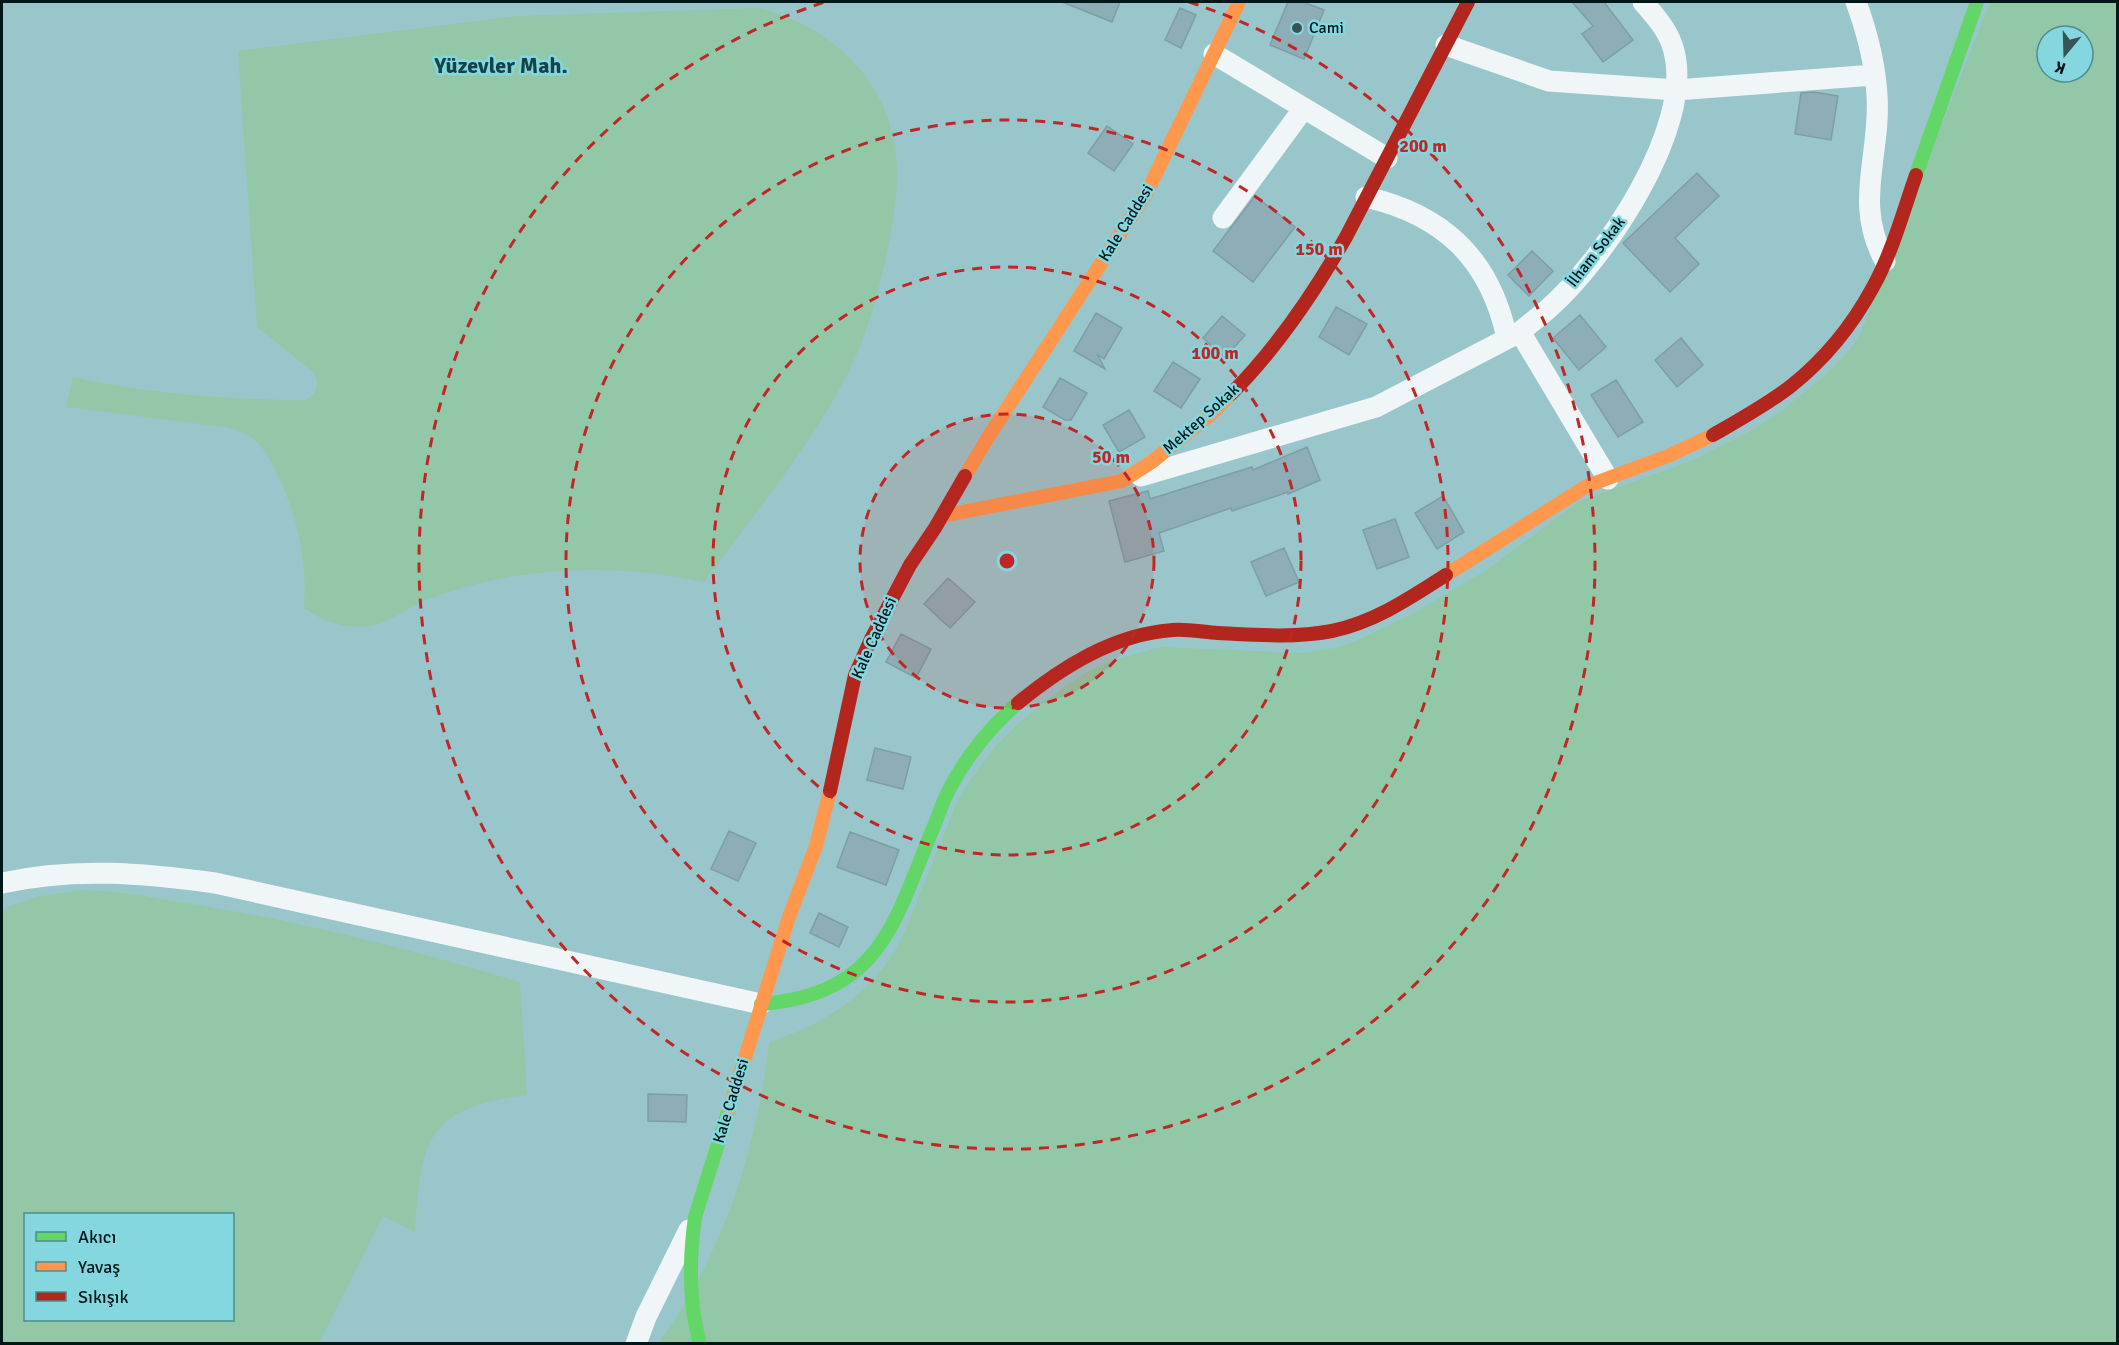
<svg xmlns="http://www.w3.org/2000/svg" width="2119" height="1345" font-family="Signika,sans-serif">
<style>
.green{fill:#92c8a7;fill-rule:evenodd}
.building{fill:#8daeb6;stroke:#7c9ea5;stroke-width:1.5}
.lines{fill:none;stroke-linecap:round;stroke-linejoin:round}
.street{stroke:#f0f6f7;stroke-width:21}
.fast{stroke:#63d668;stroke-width:14}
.slow{stroke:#ff974d;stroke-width:14}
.jam{stroke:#b3261e;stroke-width:14}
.ring{fill:none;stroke:#c12626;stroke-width:3;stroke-dasharray:10 8}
.poi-dot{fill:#365457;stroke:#84d7df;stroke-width:2}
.labels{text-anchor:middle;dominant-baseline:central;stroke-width:5;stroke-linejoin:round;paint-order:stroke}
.poi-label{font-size:16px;fill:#001719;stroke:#84d7df;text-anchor:start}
.street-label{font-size:16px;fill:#001719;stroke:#84d7df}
.district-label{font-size:22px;font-weight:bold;fill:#154347;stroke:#84d7df}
.centre{fill:#c12626;stroke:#84d7df;stroke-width:3}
.ring-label{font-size:18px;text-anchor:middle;font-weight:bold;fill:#c12626;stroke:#84d7df;stroke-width:5;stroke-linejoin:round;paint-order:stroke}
</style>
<rect width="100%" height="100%" fill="#99c6ca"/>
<path class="green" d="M 1990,2 L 2117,2 L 2117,1343 L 658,1344 C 723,1254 757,1150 769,1042 C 823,1025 874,993 900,941 C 909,924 915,904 923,886 C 935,856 947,827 959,797 L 971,779 L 997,744 L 1022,720 L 1068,684 L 1089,671 L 1111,661 L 1160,647 L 1301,653 L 1335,648 L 1356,641 L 1414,613 L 1488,569 L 1578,502 L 1696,459 L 1757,427 L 1780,412 L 1822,378 L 1849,351 L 1860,335 ZM 2047,36 L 2083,36 L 2083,72 L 2047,72 Z
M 759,8 C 835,27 894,85 897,167 C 898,197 892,227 886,257 C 877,298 866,339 846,377 C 809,448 752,517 704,582 C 617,564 529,565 443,594 C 432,598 419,602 410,608 C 396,616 384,624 368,626 C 344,629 324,622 304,608 C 307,563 299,523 281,482 C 273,466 267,450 253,439 C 244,432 234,429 223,427 L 66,407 L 73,377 C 150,394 228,400 306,400 C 318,394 320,382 313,372 L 257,327 L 238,51 L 516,16 Z
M 81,890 C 121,890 158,899 198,905 C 307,923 414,950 520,982 L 527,1095 C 426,1108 421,1139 415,1232 L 383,1216 L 319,1343 L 2,1343 L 2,909 L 35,897 ZM 26,1214 L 232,1214 L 232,1320 L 26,1320 Z"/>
<path class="building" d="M 1062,2 L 1120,2 L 1112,22 Z
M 1288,2 L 1303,2 L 1324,10 L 1304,59 L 1270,45 Z
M 1572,2 L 1604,2 L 1633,40 L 1603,62 L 1582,34 L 1593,26 Z
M 1180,8 L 1196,15 L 1181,48 L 1165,40 Z
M 1814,92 L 1838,96 L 1831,140 L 1795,134 L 1801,93 Z
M 1107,126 L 1133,144 L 1114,171 L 1088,153 Z
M 1697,173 L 1719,196 L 1675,238 L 1699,264 L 1670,292 L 1623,243 Z
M 1255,196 L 1295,227 L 1253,282 L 1213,251 Z
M 1532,251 L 1553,271 L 1529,296 L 1508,275 Z
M 1336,307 L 1367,324 L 1349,355 L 1319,337 Z
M 1096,313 L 1122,328 L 1104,359 L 1097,354 L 1105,369 L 1074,351 Z
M 1580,315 L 1606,347 L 1579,370 L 1553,338 Z
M 1222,316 L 1245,335 L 1225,358 L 1203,338 Z
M 1681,338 L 1703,365 L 1677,387 L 1655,360 Z
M 1173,362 L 1200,379 L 1181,408 L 1154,391 Z
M 1060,378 L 1087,393 L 1071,420 L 1065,420 L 1043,407 Z
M 1616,380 L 1643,422 L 1618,437 L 1591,395 Z
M 1129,410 L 1145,437 L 1119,452 L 1103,425 Z
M 1307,447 L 1320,480 L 1288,494 L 1288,492 L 1232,511 L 1231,508 L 1159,533 L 1164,551 L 1125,562 L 1109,501 L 1148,491 L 1150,499 L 1252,467 L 1253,470 Z
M 1443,496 L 1464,532 L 1437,549 L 1415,513 Z
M 1395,519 L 1409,557 L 1377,569 L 1363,530 Z
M 1284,548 L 1299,582 L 1266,596 L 1251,562 Z
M 948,578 L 975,602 L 950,628 L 924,604 Z
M 901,634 L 931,649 L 916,678 L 886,662 Z
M 875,748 L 911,757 L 903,789 L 867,780 Z
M 729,831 L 756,843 L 738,881 L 711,869 Z
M 850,832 L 899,850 L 886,885 L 837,867 Z
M 819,913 L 848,927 L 839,947 L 810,933 Z
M 648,1094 L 687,1095 L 686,1122 L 648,1121 Z"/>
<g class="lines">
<path class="street" d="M 1856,2 C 1867,32 1875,63 1877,95 C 1881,156 1853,203 1885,261
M 1446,45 L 1549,81 L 1676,90 L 1874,75
M 1214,54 L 1387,158
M 1366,197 C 1444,215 1490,259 1507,338
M 1223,218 L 1304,108
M 1141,476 L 1376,407 L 1520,332
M 1608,479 L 1520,332 C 1529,324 1539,317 1548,309 C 1604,260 1694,128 1674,51 C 1669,31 1656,17 1643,2
M 2,883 C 73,867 144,873 215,883 L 761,1004
M 636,1344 L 646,1317 L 689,1230"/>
<path class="fast" d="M 1916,175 L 1977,2
M 761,1004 C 882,994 894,922 934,826 C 939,814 943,800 950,788 C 966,757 991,726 1018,703
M 700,1344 C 688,1302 689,1260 695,1217 L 729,1109"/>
<path class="slow" d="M 965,476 L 987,439 L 1146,194 L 1239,2
M 942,516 L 1122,481 L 1153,461 L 1211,414 L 1231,394
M 1446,575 L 1587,486 L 1668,456 L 1713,435
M 729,1109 L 789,917 L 816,846 L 830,791"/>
<path class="jam" d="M 1231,394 C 1277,348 1314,293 1346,237 L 1468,2
M 1713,435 C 1739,420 1768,404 1791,386 C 1825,359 1853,324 1873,287 C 1892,253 1903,212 1916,175
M 1018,703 C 1062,667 1114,634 1173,630 C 1187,629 1203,632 1218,633 C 1256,635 1295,638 1332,631 C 1375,622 1410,598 1446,575
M 830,791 L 855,675 L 871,639 L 910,565 L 935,528 L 965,476"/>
</g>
<circle cx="1007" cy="561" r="147" fill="#c12626" fill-opacity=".12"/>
<g class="ring">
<circle cx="1007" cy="561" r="147"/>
<circle cx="1007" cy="561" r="294"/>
<circle cx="1007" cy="561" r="441"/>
<path d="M1189 2A588 588 0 1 1 825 2"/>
</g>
<circle class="poi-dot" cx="1297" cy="28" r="6"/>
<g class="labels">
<g class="poi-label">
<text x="1309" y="28">Cami</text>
</g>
<g class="street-label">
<text transform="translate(1126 223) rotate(-58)">Kale Caddesi</text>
<text transform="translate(1596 252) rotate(-52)">İlham Sokak</text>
<text transform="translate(1201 419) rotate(-42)">Mektep Sokak</text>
<text transform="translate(874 638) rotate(-66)">Kale Caddesi</text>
<text transform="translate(731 1101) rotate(-73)">Kale Caddesi</text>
</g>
<g class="district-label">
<text x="501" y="65">Yüzevler Mah.</text>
</g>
</g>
<circle cx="1007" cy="561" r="9" class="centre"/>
<g class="ring-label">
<text x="1423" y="152">200 m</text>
<text x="1319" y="255">150 m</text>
<text x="1215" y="359">100 m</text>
<text x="1111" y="463">50 m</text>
</g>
<rect width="2119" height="1345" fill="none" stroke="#001719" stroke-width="6"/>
<rect x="24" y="1213" width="210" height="108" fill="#84d7df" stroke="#4f8a90" stroke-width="1.5"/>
<rect x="36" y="1232" width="30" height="9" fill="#63d668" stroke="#4f8a90" stroke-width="1.5"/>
<text x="78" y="1243" font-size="18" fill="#001719">Akıcı</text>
<rect x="36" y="1262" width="30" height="9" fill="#ff974d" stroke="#4f8a90" stroke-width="1.5"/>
<text x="78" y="1273" font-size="18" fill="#001719">Yavaş</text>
<rect x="36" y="1292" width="30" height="9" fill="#b3261e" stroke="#4f8a90" stroke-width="1.5"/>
<text x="78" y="1303" font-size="18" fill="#001719">Sıkışık</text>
<g transform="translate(2065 54) rotate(199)"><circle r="28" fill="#84d7df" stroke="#4f8a90" stroke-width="1.5"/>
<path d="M0-4.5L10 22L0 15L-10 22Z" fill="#365457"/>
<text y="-9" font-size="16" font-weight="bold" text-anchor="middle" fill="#001719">K</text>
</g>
</svg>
